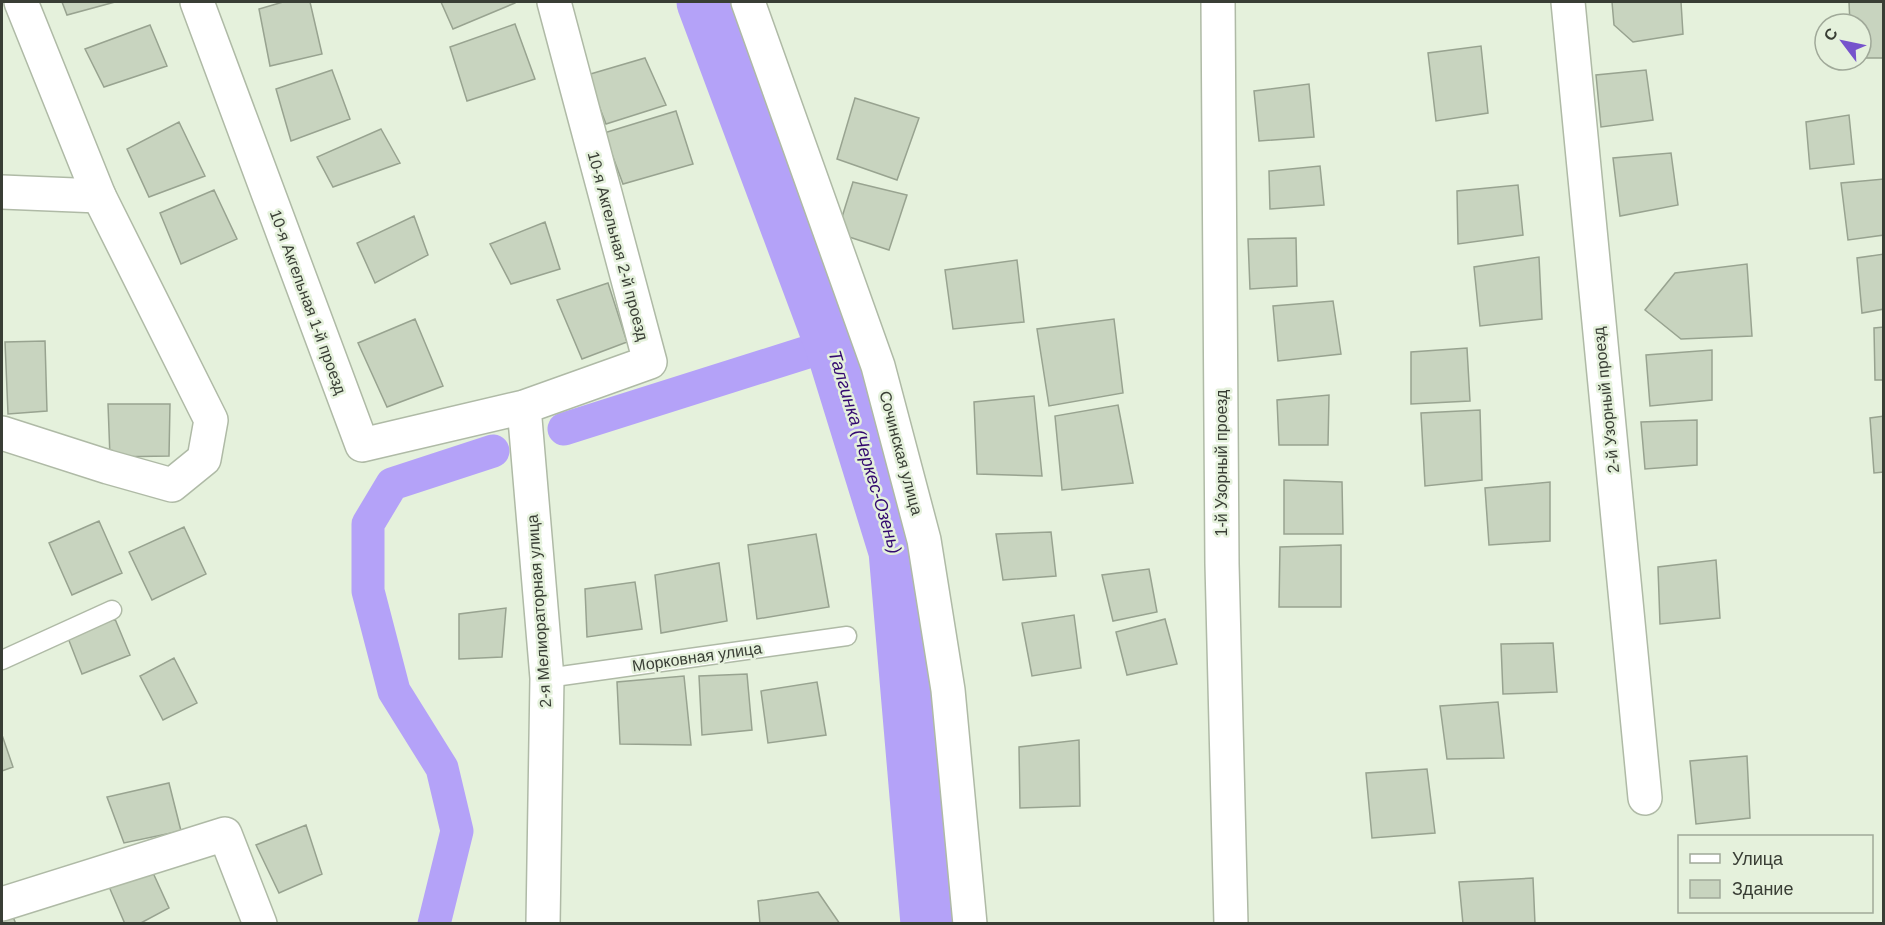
<svg xmlns="http://www.w3.org/2000/svg" width="1885" height="925" font-family="Arial,sans-serif">
<style>
.lines{fill:none;stroke-linecap:round;stroke-linejoin:round}
.canal{stroke:#b4a2f8;stroke-width:33}
.river{stroke:#b4a2f8;stroke-width:57}
.building{fill:#c8d4bf;stroke:#98a390;stroke-width:1.5}
.service-casing{stroke:#afbaa6;stroke-width:21}
.minor-casing{stroke:#afbaa6;stroke-width:36}
.tertiary-casing{stroke:#afbaa6;stroke-width:36}
.service{stroke:#fff;stroke-width:18}
.minor{stroke:#fff;stroke-width:33}
.tertiary{stroke:#fff;stroke-width:33}
.labels{text-anchor:middle;dominant-baseline:central;stroke-width:5;stroke-linejoin:round;paint-order:stroke}
.street-label{font-size:16px;fill:#393e35;stroke:#e5f1dc}
.water-label{font-size:18px;font-style:italic;fill:#33086f;stroke:#e5f1dc}
</style>
<rect width="100%" height="100%" fill="#e5f1dc"/>
<g class="lines">
<path class="canal" d="M 564,429 L 833,344
M 434,924 L 457,831 L 442,768 L 394,691 L 368,591 L 368,524 L 392,484 L 493,451"/>
<path class="river" d="M 705,2 L 833,344 L 897,551 L 929,924"/>
</g>
<path class="building" d="M 62,2 L 115,2 L 67,15 Z
M 283,2 L 310,2 L 322,54 L 270,66 L 259,9 Z
M 441,2 L 515,2 L 515,3 L 453,29 Z
M 1612,2 L 1681,2 L 1683,34 L 1633,42 L 1614,25 Z
M 1849,2 L 1884,2 L 1884,58 L 1861,58 L 1861,24 L 1850,24 Z
M 515,24 L 535,79 L 467,101 L 450,47 Z
M 150,25 L 167,66 L 104,87 L 85,49 Z
M 1481,46 L 1488,113 L 1436,121 L 1428,53 Z
M 645,58 L 666,105 L 606,124 L 587,75 Z
M 332,70 L 350,119 L 291,141 L 276,89 Z
M 1646,70 L 1653,120 L 1601,127 L 1596,75 Z
M 1309,84 L 1314,137 L 1259,141 L 1254,91 Z
M 855,98 L 919,118 L 897,180 L 837,159 Z
M 676,111 L 693,164 L 623,184 L 604,133 Z
M 1849,115 L 1854,164 L 1810,169 L 1806,122 Z
M 179,122 L 205,176 L 149,197 L 127,149 Z
M 381,129 L 400,163 L 333,187 L 317,157 Z
M 1671,153 L 1678,205 L 1620,216 L 1613,158 Z
M 1320,166 L 1324,205 L 1270,209 L 1269,171 Z
M 1884,179 L 1884,235 L 1848,240 L 1841,183 Z
M 853,182 L 907,195 L 889,250 L 837,233 Z
M 1518,185 L 1523,235 L 1458,244 L 1457,191 Z
M 214,190 L 237,239 L 181,264 L 160,213 Z
M 414,216 L 428,255 L 375,283 L 357,243 Z
M 545,222 L 560,269 L 511,284 L 490,244 Z
M 1296,238 L 1297,286 L 1250,289 L 1248,239 Z
M 1884,254 L 1884,309 L 1862,313 L 1857,258 Z
M 1539,257 L 1542,319 L 1480,326 L 1474,267 Z
M 1017,260 L 1024,322 L 953,329 L 945,270 Z
M 1747,264 L 1752,336 L 1681,339 L 1645,310 L 1675,273 Z
M 608,283 L 627,342 L 582,359 L 557,300 Z
M 1333,301 L 1341,354 L 1278,361 L 1273,306 Z
M 415,319 L 443,386 L 387,407 L 358,343 Z
M 1114,319 L 1123,393 L 1049,406 L 1037,329 Z
M 1884,327 L 1884,380 L 1875,380 L 1874,328 Z
M 45,341 L 47,411 L 8,414 L 5,342 Z
M 1467,348 L 1470,401 L 1411,404 L 1411,352 Z
M 1712,350 L 1712,400 L 1650,406 L 1646,355 Z
M 1329,395 L 1328,445 L 1279,445 L 1277,400 Z
M 1034,396 L 1042,476 L 977,474 L 974,402 Z
M 108,404 L 170,404 L 169,456 L 110,457 Z
M 1118,405 L 1133,483 L 1062,490 L 1055,416 Z
M 1480,410 L 1482,480 L 1425,486 L 1421,413 Z
M 1884,416 L 1884,472 L 1874,473 L 1870,418 Z
M 1697,420 L 1697,465 L 1645,469 L 1641,422 Z
M 1284,480 L 1342,482 L 1343,534 L 1284,534 Z
M 1550,482 L 1550,541 L 1489,545 L 1485,488 Z
M 99,521 L 122,573 L 72,595 L 49,543 Z
M 184,527 L 206,574 L 152,600 L 129,552 Z
M 1051,532 L 1056,576 L 1003,580 L 996,534 Z
M 816,534 L 829,607 L 757,619 L 748,545 Z
M 1341,545 L 1341,607 L 1279,607 L 1280,547 Z
M 1716,560 L 1720,618 L 1660,624 L 1658,567 Z
M 719,563 L 727,621 L 661,633 L 655,575 Z
M 1149,569 L 1157,612 L 1113,621 L 1102,575 Z
M 635,582 L 642,629 L 587,637 L 585,589 Z
M 506,608 L 502,657 L 459,659 L 459,614 Z
M 1074,615 L 1081,668 L 1032,676 L 1022,623 Z
M 115,619 L 130,655 L 82,674 L 68,638 Z
M 1165,619 L 1177,664 L 1127,675 L 1116,632 Z
M 1553,643 L 1557,692 L 1503,694 L 1501,644 Z
M 174,658 L 197,703 L 163,720 L 140,676 Z
M 747,674 L 752,730 L 702,735 L 699,676 Z
M 684,676 L 691,745 L 620,744 L 617,682 Z
M 817,682 L 826,735 L 768,743 L 761,691 Z
M 1498,702 L 1504,758 L 1447,759 L 1440,706 Z
M 2,735 L 13,767 L 2,771 Z
M 1079,740 L 1080,806 L 1020,808 L 1019,747 Z
M 1747,756 L 1750,818 L 1696,824 L 1690,761 Z
M 1427,769 L 1435,833 L 1372,838 L 1366,773 Z
M 169,783 L 181,831 L 124,843 L 107,797 Z
M 306,825 L 322,874 L 279,893 L 256,845 Z
M 149,864 L 169,908 L 139,924 L 125,924 L 107,882 Z
M 1533,878 L 1535,924 L 1463,924 L 1459,882 Z
M 818,892 L 840,924 L 760,924 L 758,901 Z
M 10,910 L 16,924 L 2,924 L 2,914 Z"/>
<g class="lines">
<g class="service-casing">
<path id="service" d="M 2,660 L 112,610
M 547,678 L 847,636"/>
</g>
<g class="minor-casing">
<path id="minor" d="M 197,2 L 362,445 L 524,407 L 650,362 L 554,2
M 748,2 L 878,366 L 924,540 L 948,690 L 970,924
M 1218,2 L 1222,564 L 1231,924
M 1568,2 L 1645,798
M 524,407 L 547,678 L 543,924
M 2,433 L 108,467 L 172,485 L 204,459 L 211,420 L 99,196 L 21,2
M 2,904 L 225,834 L 260,924"/>
</g>
<g class="tertiary-casing">
<path id="tertiary" d="M 2,192 L 99,196"/>
</g>
<use href="#service" class="service"/>
<use href="#minor" class="minor"/>
<use href="#tertiary" class="tertiary"/>
</g>
<g class="labels">
<g class="street-label">
<text transform="translate(618 246) rotate(75)">10-я Акгельная 2-й проезд</text>
<text transform="translate(308 302) rotate(70)">10-я Акгельная 1-й проезд</text>
<text transform="translate(1606 400) rotate(-96)">2-й Узорный проезд</text>
<text transform="translate(901 453) rotate(75)">Сочинская улица</text>
<text transform="translate(1221 463) rotate(-90)">1-й Узорный проезд</text>
<text transform="translate(539 611) rotate(-94)">2-я Мелиораторная улица</text>
<text transform="translate(697 657) rotate(-8)">Морковная улица</text>
</g>
<g class="water-label">
<text transform="translate(865 452) rotate(73)">Талгинка (Черкес-Озень)</text>
</g>
</g>
<rect width="1885" height="925" fill="none" stroke="#393e35" stroke-width="6"/>
<rect x="1678" y="835" width="195" height="78" fill="#e5f1dc" stroke="#a0a999" stroke-width="1.5"/>
<rect x="1690" y="854" width="30" height="9" fill="#ffffff" stroke="#a0a999" stroke-width="1.5"/>
<text x="1732" y="865" font-size="18" fill="#393e35">Улица</text>
<rect x="1690" y="880" width="30" height="18" fill="#c8d4bf" stroke="#a0a999" stroke-width="1.5"/>
<text x="1732" y="895" font-size="18" fill="#393e35">Здание</text>
<g transform="translate(1843 42) rotate(302)"><circle r="28" fill="#e5f1dc" stroke="#a0a999" stroke-width="1.5"/>
<path d="M0-4.5L10 22L0 15L-10 22Z" fill="#7653cc"/>
<text y="-9" font-size="16" font-weight="bold" text-anchor="middle" fill="#393e35">С</text>
</g>
</svg>
